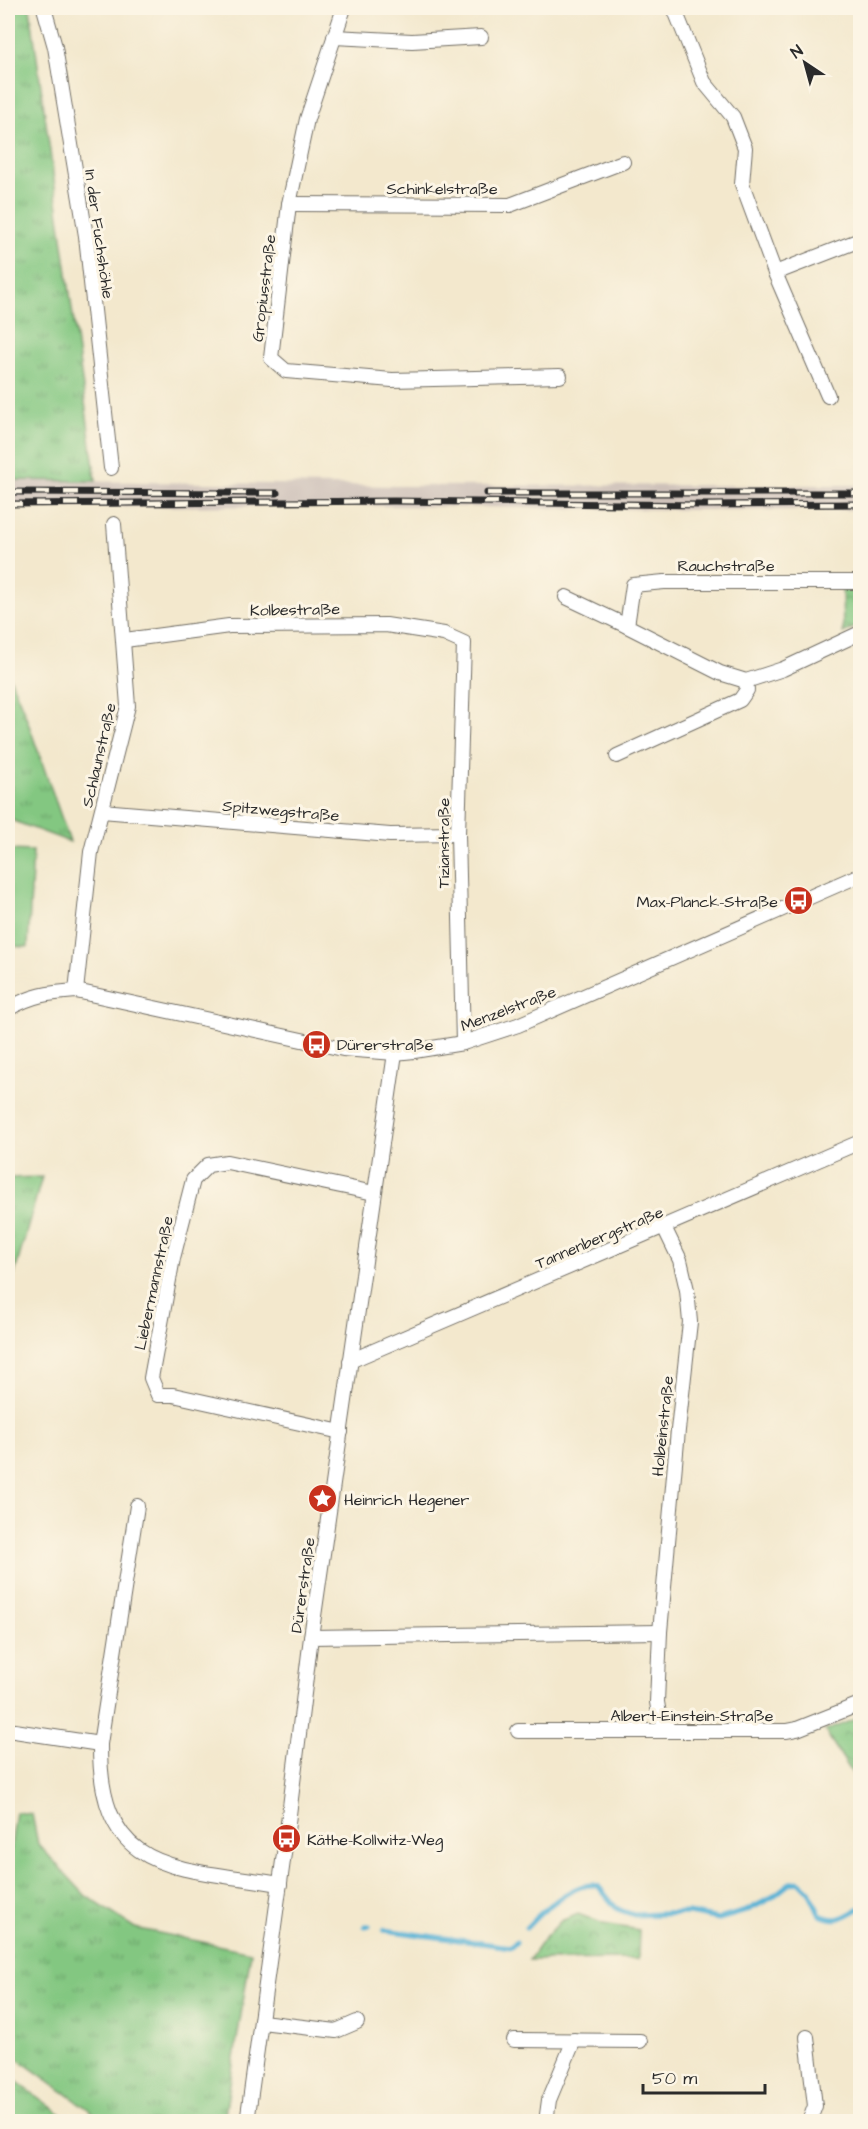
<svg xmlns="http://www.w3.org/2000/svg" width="868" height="2129" font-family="'Architects Daughter',sans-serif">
  <defs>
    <pattern id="grass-tufts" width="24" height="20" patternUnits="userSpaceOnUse" patternTransform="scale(1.5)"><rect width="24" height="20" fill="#83c781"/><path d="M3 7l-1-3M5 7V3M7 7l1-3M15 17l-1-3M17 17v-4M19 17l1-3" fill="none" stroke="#6ba26a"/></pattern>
    <pattern id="park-crowns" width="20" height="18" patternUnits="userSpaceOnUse" patternTransform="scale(1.5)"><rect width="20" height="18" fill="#83c781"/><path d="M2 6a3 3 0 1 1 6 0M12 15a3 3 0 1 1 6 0" fill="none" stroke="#6ba26a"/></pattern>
  </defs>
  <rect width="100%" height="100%" fill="#fcf5e5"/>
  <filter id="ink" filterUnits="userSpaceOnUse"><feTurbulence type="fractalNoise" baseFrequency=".0167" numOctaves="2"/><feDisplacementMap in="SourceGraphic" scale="12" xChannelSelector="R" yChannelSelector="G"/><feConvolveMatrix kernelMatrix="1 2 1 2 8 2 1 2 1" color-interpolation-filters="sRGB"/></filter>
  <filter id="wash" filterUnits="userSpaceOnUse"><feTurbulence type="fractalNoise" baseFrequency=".008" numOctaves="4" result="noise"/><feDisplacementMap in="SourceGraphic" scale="24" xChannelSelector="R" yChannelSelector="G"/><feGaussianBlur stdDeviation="1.35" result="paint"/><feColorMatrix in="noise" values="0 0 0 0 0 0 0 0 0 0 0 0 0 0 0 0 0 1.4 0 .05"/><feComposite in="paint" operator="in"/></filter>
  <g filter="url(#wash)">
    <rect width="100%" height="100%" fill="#f3e8cd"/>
    <path fill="#cec1b9" d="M8,480L394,486L860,485V510H702L396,506L8,507Z"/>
    <g fill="url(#grass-tufts)" stroke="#577956" stroke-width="1.5">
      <path d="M8,8H30L96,481L8,480Z"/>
      <path d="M8,673L24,711L70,842L8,819Z"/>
      <path d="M42,1177L8,1297V1178Z"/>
      <path d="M16,1812L32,1814L38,1844L86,1896L135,1928L251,1952L224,2121H105L8,2052V1867Z"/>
      <path d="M8,2075L70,2121H8Z"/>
    </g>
    <g fill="url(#park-crowns)" stroke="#577956" stroke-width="1.5">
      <path d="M842,588H860V625L843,633Z"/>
      <path d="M860,1717V1785L825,1731Z"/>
      <path d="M578,1914L604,1924L639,1930L638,1959L529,1960L543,1940L561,1921Z"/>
    </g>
    <path fill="#83c781" stroke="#577956" stroke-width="1.5" d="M8,850L33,851L28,947L8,946Z"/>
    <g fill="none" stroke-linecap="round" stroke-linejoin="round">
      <g stroke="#58b2d5" stroke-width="5">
        <path d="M365,1926H369"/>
        <path d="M526,1928C540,1913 576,1879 598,1886L617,1909L634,1915L688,1913L719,1919L746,1911L771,1898L790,1883L799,1882L809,1891L820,1915C839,1923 843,1917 860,1908"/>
        <path d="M384,1930L511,1947L516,1942"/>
      </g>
    </g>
  </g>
  <g filter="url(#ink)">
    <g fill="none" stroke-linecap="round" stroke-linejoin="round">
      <defs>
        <g id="street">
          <path d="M44,8L55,47L86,236L111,468"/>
          <path d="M344,8L307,119L289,204L271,358L286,371L392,380L560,376"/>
          <path d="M674,8L704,82L733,117L745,148L742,184L775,273"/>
          <path d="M334,37L412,41L481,37"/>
          <path d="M289,204L510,205L623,162"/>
          <path d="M828,396L775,273L860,240"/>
          <path d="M860,582H664L633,585L627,626L720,673L746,681L783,669L860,633"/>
          <path d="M566,597L627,626"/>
          <path d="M125,640L229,626L386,625L444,634L464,643L458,834L463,1043"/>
          <path d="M617,756L740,700L747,690L746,681"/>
          <path d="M102,811L390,835L458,834"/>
          <path d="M76,991L91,852L128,706L114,524"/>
          <path d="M8,1009C32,995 48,993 76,991L343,1049L395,1053L414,1051L463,1043L518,1025L860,875"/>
          <path d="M664,1227L680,1260L687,1290L690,1322L678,1430L660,1632L657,1702L659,1714L670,1731"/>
          <path d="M350,1361L860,1142"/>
          <path d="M341,1432L173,1395H158L151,1378L173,1258L193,1180L208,1165L227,1162L374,1193"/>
          <path d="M137,1506L100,1744C99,1876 176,1867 280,1884"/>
          <path d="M311,1637L660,1632"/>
          <path d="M8,1730L100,1744"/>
          <path d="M518,1731H787L797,1729L860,1704"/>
          <path d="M262,2022L336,2031L357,2022"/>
          <path d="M807,2037L815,2106L809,2122"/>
          <path d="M514,2040L640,2041"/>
          <path d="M247,2122L286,1839L311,1637L395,1053"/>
          <path d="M546,2122L549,2100L574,2040"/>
        </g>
      </defs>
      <use href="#street" stroke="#716d64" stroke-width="16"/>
      <use href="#street" stroke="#fff" stroke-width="14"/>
      <defs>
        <g id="rail">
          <path d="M8,492L277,493"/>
          <path d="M487,493H860"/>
          <path d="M8,504L394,501L702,505L860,504"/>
        </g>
      </defs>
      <use href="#rail" stroke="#2b2b2b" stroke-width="7"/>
      <use href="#rail" stroke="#fcf5e5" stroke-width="4.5" stroke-dasharray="14" stroke-linecap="butt"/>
    </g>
  </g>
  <defs>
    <symbol id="bus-disc" viewBox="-11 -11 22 22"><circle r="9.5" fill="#c8321e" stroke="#fcf5e5"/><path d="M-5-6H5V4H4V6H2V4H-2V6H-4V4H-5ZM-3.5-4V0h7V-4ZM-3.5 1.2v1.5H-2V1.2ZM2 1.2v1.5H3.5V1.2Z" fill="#fff"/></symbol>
    <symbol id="sight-disc" viewBox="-11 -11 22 22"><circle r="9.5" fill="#c8321e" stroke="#fcf5e5"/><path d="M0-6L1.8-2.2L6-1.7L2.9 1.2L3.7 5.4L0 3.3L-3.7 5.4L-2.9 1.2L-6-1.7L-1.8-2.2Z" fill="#fff"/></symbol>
  </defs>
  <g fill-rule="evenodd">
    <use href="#bus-disc" x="782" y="884" width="33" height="33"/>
    <use href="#bus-disc" x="300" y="1028" width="33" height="33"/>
    <use href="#sight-disc" x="306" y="1482" width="33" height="33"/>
    <use href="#bus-disc" x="270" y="1822" width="33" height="33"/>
  </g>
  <g text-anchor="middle" stroke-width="6" stroke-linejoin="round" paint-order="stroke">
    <g font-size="16" fill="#2b2b2b" stroke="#fcf5e5">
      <text x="442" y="194">Schinkelstraße</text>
      <text transform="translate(100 234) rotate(82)" y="6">In der Fuchshöhle</text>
      <text transform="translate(263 288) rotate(-83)" y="6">Gropiusstraße</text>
      <text x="726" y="571">Rauchstraße</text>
      <text transform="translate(295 609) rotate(-1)" y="6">Kolbestraße</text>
      <text transform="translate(98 755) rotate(-77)" y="6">Schlaunstraße</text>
      <text transform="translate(281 810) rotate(5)" y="6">Spitzwegstraße</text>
      <text transform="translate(443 843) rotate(-90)" y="6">Tizianstraße</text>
      <text transform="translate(508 1008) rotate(-21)" y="6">Menzelstraße</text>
      <text transform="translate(599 1237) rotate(-23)" y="6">Tannenbergstraße</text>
      <text transform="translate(153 1283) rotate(-78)" y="6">Liebermannstraße</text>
      <text transform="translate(662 1426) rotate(-84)" y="6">Holbeinstraße</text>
      <text transform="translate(302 1585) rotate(-82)" y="6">Dürerstraße</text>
      <text x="692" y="1721">Albert-Einstein-Straße</text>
    </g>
    <g font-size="16" fill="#2b2b2b" stroke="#fcf5e5" text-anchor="start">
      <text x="778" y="907" text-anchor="end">Max-Planck-Straße</text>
      <text x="337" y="1050">Dürerstraße</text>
      <text x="344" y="1505">Heinrich Hegener</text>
      <text x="307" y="1845">Käthe-Kollwitz-Weg</text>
    </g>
  </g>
  <rect width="868" height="2129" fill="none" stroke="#fcf5e5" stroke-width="30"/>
  <g transform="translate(805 63) rotate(324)" stroke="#fcf5e5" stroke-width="4.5" paint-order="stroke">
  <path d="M0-4.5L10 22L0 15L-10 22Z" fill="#2b2b2b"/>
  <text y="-9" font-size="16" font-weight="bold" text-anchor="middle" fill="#2b2b2b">N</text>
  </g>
  <path d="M643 2084v9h122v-9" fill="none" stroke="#2b2b2b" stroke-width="3"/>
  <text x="652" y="2084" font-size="18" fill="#2b2b2b" stroke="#fcf5e5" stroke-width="4.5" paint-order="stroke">50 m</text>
</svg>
